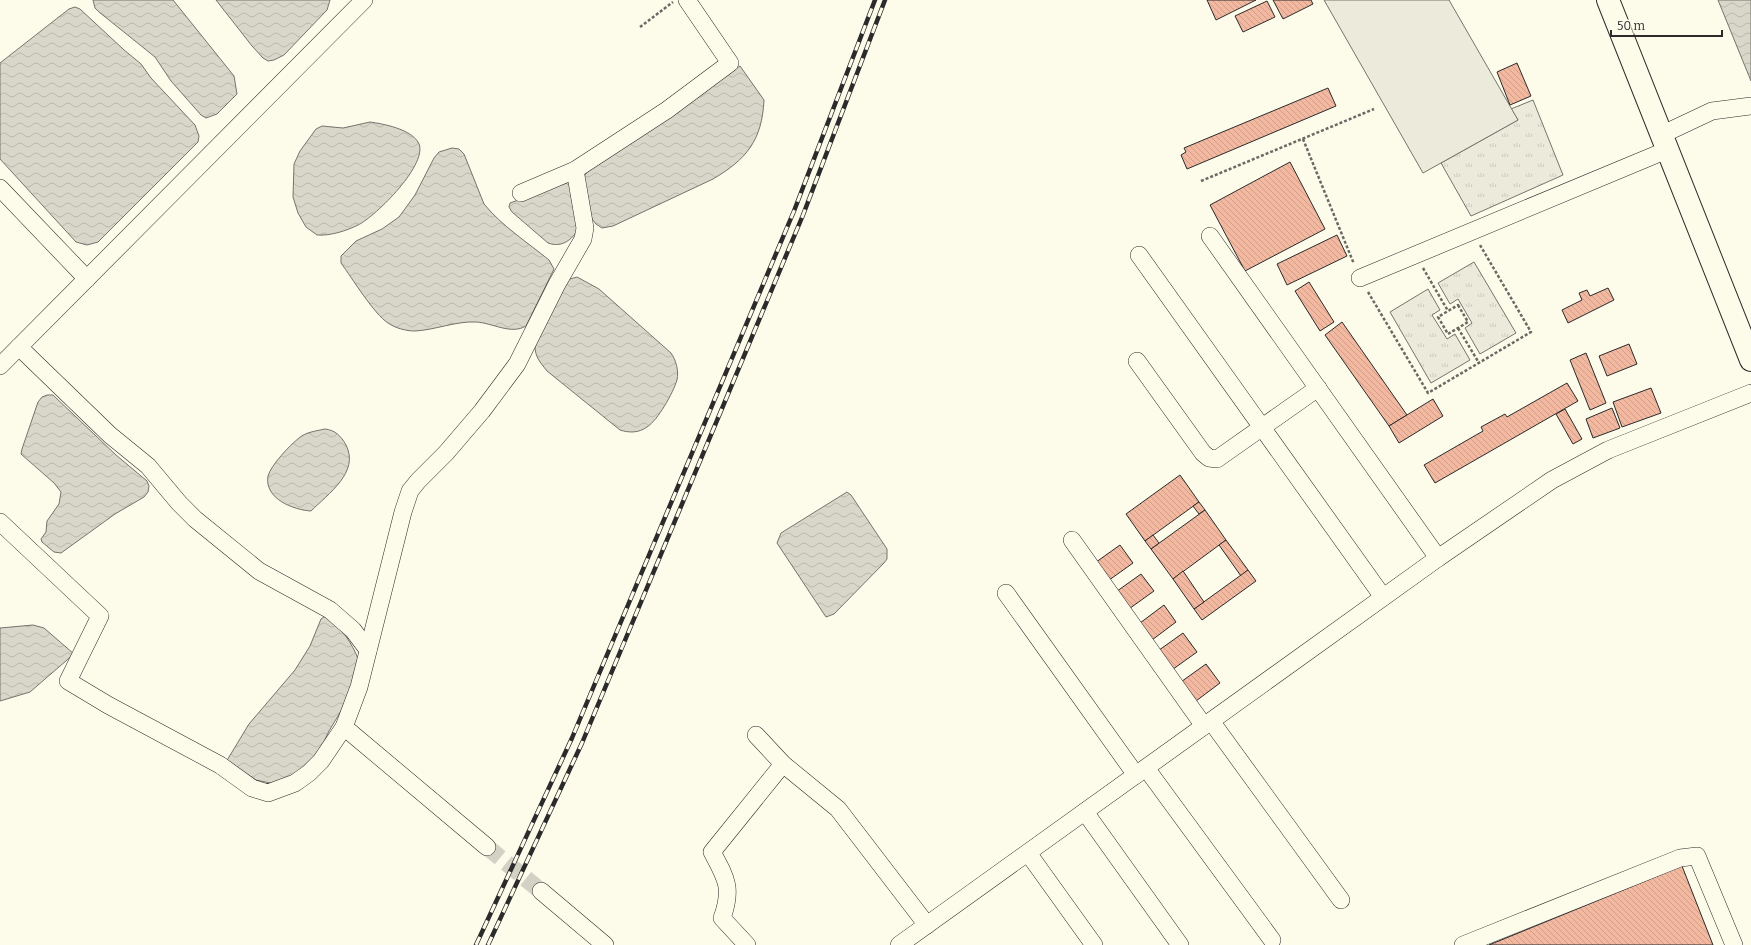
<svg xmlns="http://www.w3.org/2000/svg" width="1751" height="945" font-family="Bitter,serif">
  <defs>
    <pattern id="grass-tufts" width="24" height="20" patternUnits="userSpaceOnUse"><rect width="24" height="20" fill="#ecebdb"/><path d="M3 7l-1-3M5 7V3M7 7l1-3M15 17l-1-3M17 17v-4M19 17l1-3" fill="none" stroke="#cbcabc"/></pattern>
    <pattern id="water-waves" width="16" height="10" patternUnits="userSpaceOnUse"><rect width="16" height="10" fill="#d8d7c9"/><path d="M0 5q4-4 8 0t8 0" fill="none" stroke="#bab9ad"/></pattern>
    <pattern id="building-back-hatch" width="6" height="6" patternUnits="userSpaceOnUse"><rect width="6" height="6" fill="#f2b8a0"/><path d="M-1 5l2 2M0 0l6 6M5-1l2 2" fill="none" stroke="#d09e8a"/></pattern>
  </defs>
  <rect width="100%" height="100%" fill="#fdfbea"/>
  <g fill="url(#grass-tufts)" stroke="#74746e">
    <path d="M1533,100L1563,175L1471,216L1441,163L1518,120L1511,109Z"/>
    <path d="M1474,262L1516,333L1480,354L1465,328L1472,323L1458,299L1450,304L1438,283Z"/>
    <path d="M1428,289L1440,310L1432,315L1447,339L1455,334L1470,360L1431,383L1390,312Z"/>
  </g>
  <path fill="#ecebdb" stroke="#74746e" d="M1324,0H1449L1518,120L1423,173Z"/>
  <g fill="url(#water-waves)" stroke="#74746e">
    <path d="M93,0H173L234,76L237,94L217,114L206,118L201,115L171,81L155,57L99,12L95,8Z"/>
    <path d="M216,0H330L327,10L284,55L274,60L268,61L263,58L252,46Z"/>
    <path d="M1718,0H1751V81Z"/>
    <path d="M75,7L80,9L123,49L141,64L151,78L195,125L199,136L198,142L98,242L87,245L76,242L0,159V63L69,9Z"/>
    <path d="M740,66L764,100C762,140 747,159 713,179L613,226L602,228L596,224L592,219L583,178L587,172Z"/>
    <path d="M370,122C384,124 410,129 418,142C431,162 375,217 358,225C346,231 330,236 317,235L306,227L298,213L293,197L294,164L300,151L316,129L322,126L343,128Z"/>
    <path d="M452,148L459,149L464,154L484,204C502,226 527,242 549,260L554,269L526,326C511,335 493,323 476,322C456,321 435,330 415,331C406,331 395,328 388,323C374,314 352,278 341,263V256L356,241L382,229L399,217L415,195L434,158L439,152Z"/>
    <path d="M572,181L579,228C572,240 562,248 548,243L512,212L509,207L510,203Z"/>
    <path d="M577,277L599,289L671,353C676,360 679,371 677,380C673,393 658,420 647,427C639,433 629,433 620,430L547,371C540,362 535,357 535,346L565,284L570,279Z"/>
    <path d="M47,395H53L116,455L147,481L149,486L148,492L144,497L115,514L61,553L54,552L42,542L41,539L46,532L47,521L59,504L61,492L54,483L21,454L22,449L38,402L42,397Z"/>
    <path d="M325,429C335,430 341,436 346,445C360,472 328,494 311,511C294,510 264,499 268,476C271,465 290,445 299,438C306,432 316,431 325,429Z"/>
    <path d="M847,492L851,495L887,549V559L884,563L834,614L826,617L777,543L781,533Z"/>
    <path d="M327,615C338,623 354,646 358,659L347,701L329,731L317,756L307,766L284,781L270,783L256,780L226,762L249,724L295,670L310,646L321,619Z"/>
    <path d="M33,625L44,628L74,654L30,692L0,701V628Z"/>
  </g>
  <g fill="url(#building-back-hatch)" stroke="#2b2b2b">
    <path d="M1207,0H1256L1216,20Z"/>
    <path d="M1273,0H1311L1313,4L1283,19Z"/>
    <path d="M1267,1L1275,17L1243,32L1235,16Z"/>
    <path d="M1517,63L1531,96L1510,105L1497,72Z"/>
    <path d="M1328,88L1336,106L1187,169L1181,155L1186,152L1184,148Z"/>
    <path d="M1290,162L1325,229L1245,271L1210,205Z"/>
    <path d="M1337,235L1347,256L1287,285L1277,264Z"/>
    <path d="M1309,282L1334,322L1320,331L1295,291Z"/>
    <path d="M1608,288L1614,300L1568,323L1562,310L1582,300L1579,293L1587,290L1590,296Z"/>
    <path d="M1342,322L1407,415L1389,426L1325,335Z"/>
    <path d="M1629,344L1637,364L1607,376L1599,356Z"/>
    <path d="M1586,353L1606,403L1590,410L1570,360Z"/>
    <path d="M1567,383L1578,401L1435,483L1424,465L1483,431L1481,427L1505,414L1507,417Z"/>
    <path d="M1651,388L1661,413L1622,427L1613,402Z"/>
    <path d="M1433,399L1443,416L1399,443L1389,426Z"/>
    <path d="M1612,408L1620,428L1593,438L1586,419Z"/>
    <path d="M1565,409L1582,439L1573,444L1556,414Z"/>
    <path d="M1180,475L1199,502L1145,541L1126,514Z"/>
    <path d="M1199,502L1205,510L1199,514L1193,506Z"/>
    <path d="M1205,510L1226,540L1173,579L1151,549Z"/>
    <path d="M1153,535L1159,543L1151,549L1145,541Z"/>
    <path d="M1226,540L1248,570L1241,576L1219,545Z"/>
    <path d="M1120,545L1133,563L1105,583L1092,565Z"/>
    <path d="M1248,570L1256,581L1202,620L1194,609Z"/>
    <path d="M1183,571L1204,602L1194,609L1173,579Z"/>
    <path d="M1141,574L1154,591L1126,611L1113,594Z"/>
    <path d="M1164,605L1176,622L1148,643L1136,626Z"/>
    <path d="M1183,633L1197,652L1169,672L1155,653Z"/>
    <path d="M1206,664L1220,683L1192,704L1178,684Z"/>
    <path d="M1682,866L1713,945H1489Z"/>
  </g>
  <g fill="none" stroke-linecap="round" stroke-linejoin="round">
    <path stroke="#d3d1c4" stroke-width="17" stroke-dasharray="17 8" stroke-linecap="butt" d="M487,847L541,891"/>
    <defs>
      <g id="minor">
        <path d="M1661,135L1712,111L1751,106"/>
        <path d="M0,188L87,279"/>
        <path d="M521,193L575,170L667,110L730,63L687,0"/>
        <path d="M1210,236L1438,558"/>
        <path d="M1139,255L1383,597"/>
        <path d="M1360,278L1667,150"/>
        <path d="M19,347L110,435L148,466L179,503L195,519L259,571L330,610L353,630L368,650"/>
        <path d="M1137,361L1203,453L1209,458L1217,459L1318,388"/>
        <path d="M0,366L364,0"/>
        <path d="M0,522L100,616L68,681L108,705L220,765L252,788L268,793L295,783L309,773L321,761L344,727L359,687L403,512L410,491L418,481L446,453L482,411L517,364L557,284L583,239L585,228L575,170"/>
        <path d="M1072,540L1204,726"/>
        <path d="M1006,593L1136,775"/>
        <path d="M1211,721L1341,900"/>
        <path d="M344,727L487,847"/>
        <path d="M756,735L783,764L838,809L927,925"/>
        <path d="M1146,768L1272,940"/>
        <path d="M1085,812L1180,945"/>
        <path d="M1028,853L1094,945"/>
        <path d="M541,891L605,945"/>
        <path d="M747,945L722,918C733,888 726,878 712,852L783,764"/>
        <path d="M899,945L1438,558L1552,480L1608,450L1751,393"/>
        <path d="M1463,945L1680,858L1697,856L1734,945"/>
      </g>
      <path id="highway" d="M1608,0L1751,360"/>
    </defs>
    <use href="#minor" stroke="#2b2b2b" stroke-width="18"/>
    <use href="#highway" stroke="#2b2b2b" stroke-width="24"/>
    <g stroke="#6a6964" stroke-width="2.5" stroke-dasharray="3 2" stroke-linecap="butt">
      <path d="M640,27L673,2"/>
      <path d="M1303,139L1354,264"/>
      <path d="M1201,181L1374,109"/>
      <path d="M1423,268L1448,311"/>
      <path d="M1368,292L1428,393L1531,332L1480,245"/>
      <path d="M1458,305L1468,322L1448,334L1438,317Z"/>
      <path d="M1458,328L1479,363"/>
    </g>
    <use href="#minor" stroke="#fdfbea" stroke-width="17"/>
    <use href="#highway" stroke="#fdfbea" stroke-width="22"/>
    <defs>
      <g id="rail">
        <path d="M476,945L572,738L794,211L875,0"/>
        <path d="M488,945L582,743L803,215L885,0"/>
      </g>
    </defs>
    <use href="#rail" stroke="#2b2b2b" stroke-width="4.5"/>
    <use href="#rail" stroke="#fdfbea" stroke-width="3" stroke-dasharray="9" stroke-linecap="butt"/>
  </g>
  <path d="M1611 30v6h111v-6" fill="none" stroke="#2b2b2b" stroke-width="2"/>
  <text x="1617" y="30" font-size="12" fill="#2b2b2b" stroke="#fdfbea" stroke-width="3" paint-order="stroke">50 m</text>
</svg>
